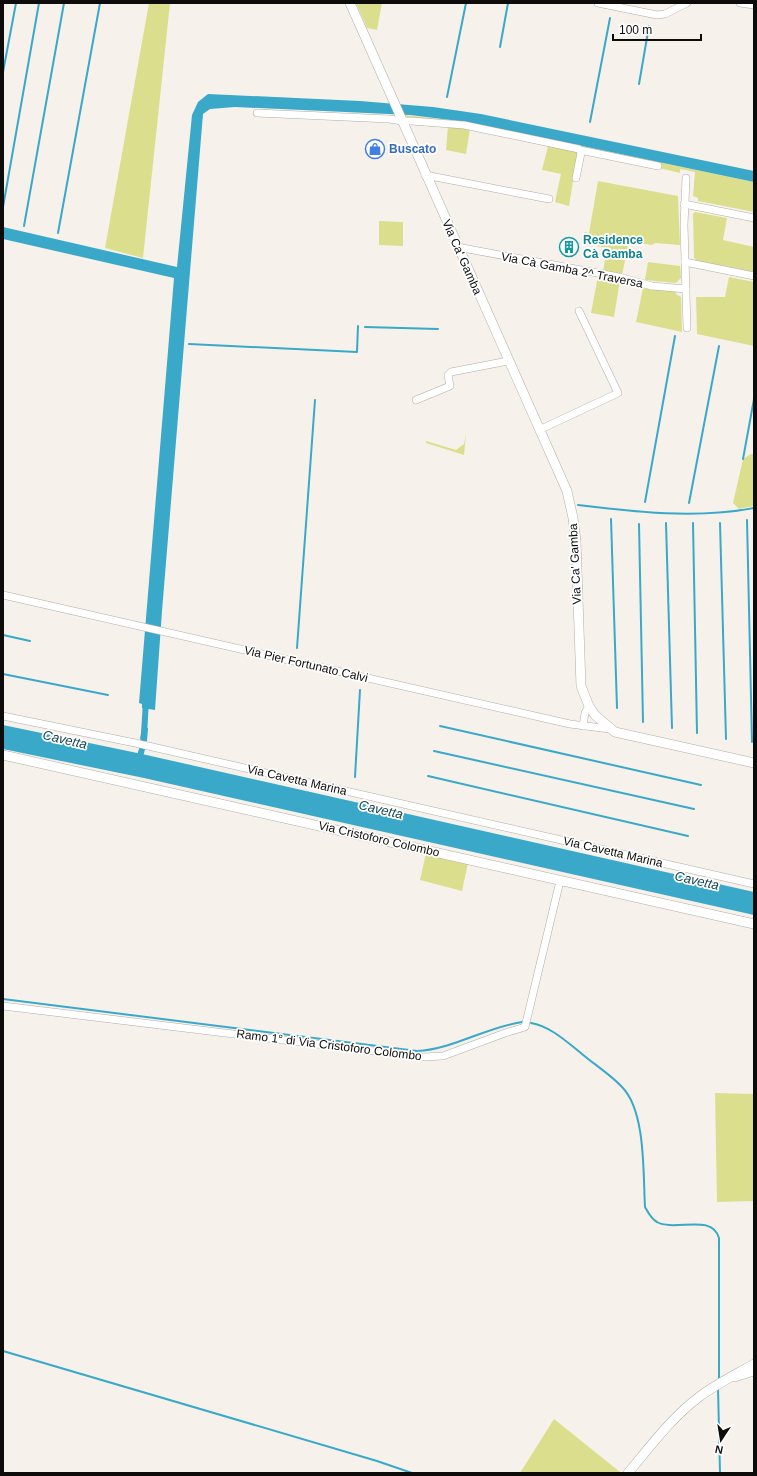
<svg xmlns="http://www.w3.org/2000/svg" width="757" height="1476" font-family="Arial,sans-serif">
  <rect width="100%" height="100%" fill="#f6f2eb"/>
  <g fill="#dbdf8d">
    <path d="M149,3H170L143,258L105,248Z"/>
    <path d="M356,3H382L377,30L367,28Z"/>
    <path d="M404,115L467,122L754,182V212L698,201V198L693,196L695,172L680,169V173L528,137L406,119Z"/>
    <path d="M448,126L470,129L466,154L446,150Z"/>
    <path d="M548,146L578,151L569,206L555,202L561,174L542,170Z"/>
    <path d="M598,181L678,196L680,245L655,243L652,245L629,241L622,275L603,271L607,248L582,243L585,232L589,233Z"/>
    <path d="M695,212L727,218L723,240L754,247V272L697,261L694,258L693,214Z"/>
    <path d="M379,221L403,222V246L379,245Z"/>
    <path d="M648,262L680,266L681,278L676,283L645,280Z"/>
    <path d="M598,276L620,280L614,317L591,313Z"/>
    <path d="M729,277L754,282V346L697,334L696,297H725Z"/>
    <path d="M643,288L676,292V294L681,297L682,332L636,322Z"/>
    <path d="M466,434L464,455L426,443V441L456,450L464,444Z"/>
    <path d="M751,454H754V506L739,509L733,503L743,459Z"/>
    <path d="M426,853L468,863L462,891L420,880Z"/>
    <path d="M715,1093L754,1094V1201L717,1202Z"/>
    <path d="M554,1419L620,1472L520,1473Z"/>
  </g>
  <g fill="#3aa8c9">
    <path d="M208,94L360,101L433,107L481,114L754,171V182L467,122L410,115L235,107L210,109L203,114L162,611L155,710L142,708V704L139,703L174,278L3,239V227L177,267L192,115L198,102Z"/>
    <path d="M3,725L142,754L754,892V915L144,778L3,749Z"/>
    <path d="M142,727L148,728L147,741H145L144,743L140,739Z"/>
  </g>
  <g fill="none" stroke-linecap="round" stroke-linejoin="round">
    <g stroke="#3aa8c9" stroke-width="2">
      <path d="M500,47L508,3"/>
      <path d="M3,72L16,3"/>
      <path d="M639,84L649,26"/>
      <path d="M447,97L466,3"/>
      <path d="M590,122L610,18"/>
      <path d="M3,207L39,3"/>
      <path d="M24,226L64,3"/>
      <path d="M58,233L100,3"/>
      <path d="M365,327L438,329"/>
      <path d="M189,344L357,352L358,326"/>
      <path d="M743,459L754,399"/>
      <path d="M645,502L675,336"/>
      <path d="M689,503L719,346"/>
      <path d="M578,505C636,512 696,519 754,508"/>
      <path d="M611,519L617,708"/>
      <path d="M747,520L752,742"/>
      <path d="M666,523L672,728"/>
      <path d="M693,523L697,733"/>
      <path d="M720,523L726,739"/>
      <path d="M639,524L643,722"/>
      <path d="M3,635L30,641"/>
      <path d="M297,648L315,400"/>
      <path d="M3,674L108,695"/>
      <path d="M440,726L701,785"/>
      <path d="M434,751L694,809"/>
      <path d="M428,776L688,836"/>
      <path d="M355,777L360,690"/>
      <path d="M3,999L417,1051C454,1049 486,1027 522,1022"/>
      <path d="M531,1023C550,1026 567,1042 582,1054C595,1065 611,1075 622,1087C646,1111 643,1174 645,1207C648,1212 651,1219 657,1222C675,1232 712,1213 719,1238V1380"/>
      <path d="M3,1351L377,1461L412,1473"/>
      <path d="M718,1388L720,1473"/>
    </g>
    <g stroke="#3aa8c9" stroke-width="6">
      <path d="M144,735L146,700"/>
      <path d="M139,760L142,749"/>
    </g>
    <defs>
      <g id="minor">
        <path d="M598,3L657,15L665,14L687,3"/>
        <path d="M740,3L754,5"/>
        <path d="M257,113L389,119L402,121H411L464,125L579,149L581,153L576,178"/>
        <path d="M580,150L658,166"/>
        <path d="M425,175L549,199"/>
        <path d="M686,178L684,225L687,328"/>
        <path d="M684,204L754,218"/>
        <path d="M457,247L619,277L652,286L686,289"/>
        <path d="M685,262L754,276"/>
        <path d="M416,400L450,386L448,375L451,372L508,361"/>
        <path d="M539,430L618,393L579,311"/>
        <path d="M3,595L570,724L610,729"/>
        <path d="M3,716L135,743L754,884"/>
        <path d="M583,726L585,713L589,706"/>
        <path d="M3,1006L423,1057L443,1056L505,1033L525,1027L560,881"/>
        <path d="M735,1378L754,1372"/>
      </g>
      <g id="tertiary">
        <path d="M350,3L567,491L573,518L576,541L581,686L589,706L595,715L615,732L754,763"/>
        <path d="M3,755L754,924"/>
        <path d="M628,1473C650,1447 671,1418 699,1397C716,1384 735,1375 754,1364"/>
      </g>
    </defs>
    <use href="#minor" stroke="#b1ada6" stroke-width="8"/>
    <use href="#tertiary" stroke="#b1ada6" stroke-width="10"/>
    <use href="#minor" stroke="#fff" stroke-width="7"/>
    <use href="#tertiary" stroke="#fff" stroke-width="9"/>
  </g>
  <defs>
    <symbol id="shop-ring" viewBox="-11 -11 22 22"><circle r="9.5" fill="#fff" stroke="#3f7fe0" stroke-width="1.5"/><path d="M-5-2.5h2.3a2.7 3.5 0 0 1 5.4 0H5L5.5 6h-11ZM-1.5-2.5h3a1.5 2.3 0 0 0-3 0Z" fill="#3f7fe0"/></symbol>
    <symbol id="building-ring" viewBox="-11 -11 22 22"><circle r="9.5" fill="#fff" stroke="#0f9aa8" stroke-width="1.5"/><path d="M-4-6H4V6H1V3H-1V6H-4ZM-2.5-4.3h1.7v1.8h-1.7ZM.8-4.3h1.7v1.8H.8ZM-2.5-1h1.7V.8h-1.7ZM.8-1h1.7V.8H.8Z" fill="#0f9aa8"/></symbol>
  </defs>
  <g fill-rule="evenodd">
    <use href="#shop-ring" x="364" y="138" width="22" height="22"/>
    <use href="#building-ring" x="558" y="236" width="22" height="22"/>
  </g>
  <g text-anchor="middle" stroke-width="3.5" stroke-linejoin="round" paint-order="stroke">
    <g font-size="12" font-weight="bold" fill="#366cbe" stroke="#fff" text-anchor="start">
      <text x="389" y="153">Buscato</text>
    </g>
    <g font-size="12" font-weight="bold" fill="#0d838f" stroke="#fff" text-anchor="start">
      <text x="583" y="244">Residence<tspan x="583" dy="14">Cà Gamba</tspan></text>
    </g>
    <g font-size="12" fill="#0e0c0a" stroke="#fff">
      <text transform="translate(462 257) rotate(66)" y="4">Via Ca' Gamba</text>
      <text transform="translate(572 270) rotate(11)" y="4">Via Cà Gamba 2^ Traversa</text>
      <text transform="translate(575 564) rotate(-93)" y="4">Via Ca' Gamba</text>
      <text transform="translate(306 664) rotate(13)" y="4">Via Pier Fortunato Calvi</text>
      <text transform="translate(297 780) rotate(13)" y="4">Via Cavetta Marina</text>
      <text transform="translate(379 839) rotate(13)" y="4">Via Cristoforo Colombo</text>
      <text transform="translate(613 852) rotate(13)" y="4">Via Cavetta Marina</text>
      <text transform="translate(329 1045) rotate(7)" y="4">Ramo 1° di Via Cristoforo Colombo</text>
    </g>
    <g font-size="13" font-style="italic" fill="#184755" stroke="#fff">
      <text transform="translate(65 739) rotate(13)" y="5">Cavetta</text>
      <text transform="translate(381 809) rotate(13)" y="5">Cavetta</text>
      <text transform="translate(697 880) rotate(13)" y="5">Cavetta</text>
    </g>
  </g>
  <rect width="757" height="1476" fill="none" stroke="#0e0c0a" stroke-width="8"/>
  <g transform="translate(721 1440) rotate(192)" stroke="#ffffff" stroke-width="3" paint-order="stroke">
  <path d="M0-3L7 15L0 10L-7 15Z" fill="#0e0c0a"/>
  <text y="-6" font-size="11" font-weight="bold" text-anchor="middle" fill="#0e0c0a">N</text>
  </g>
  <path d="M613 34v6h88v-6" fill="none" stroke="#0e0c0a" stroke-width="2"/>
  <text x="619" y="34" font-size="12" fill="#0e0c0a" stroke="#ffffff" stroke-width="3" paint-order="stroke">100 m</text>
</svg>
